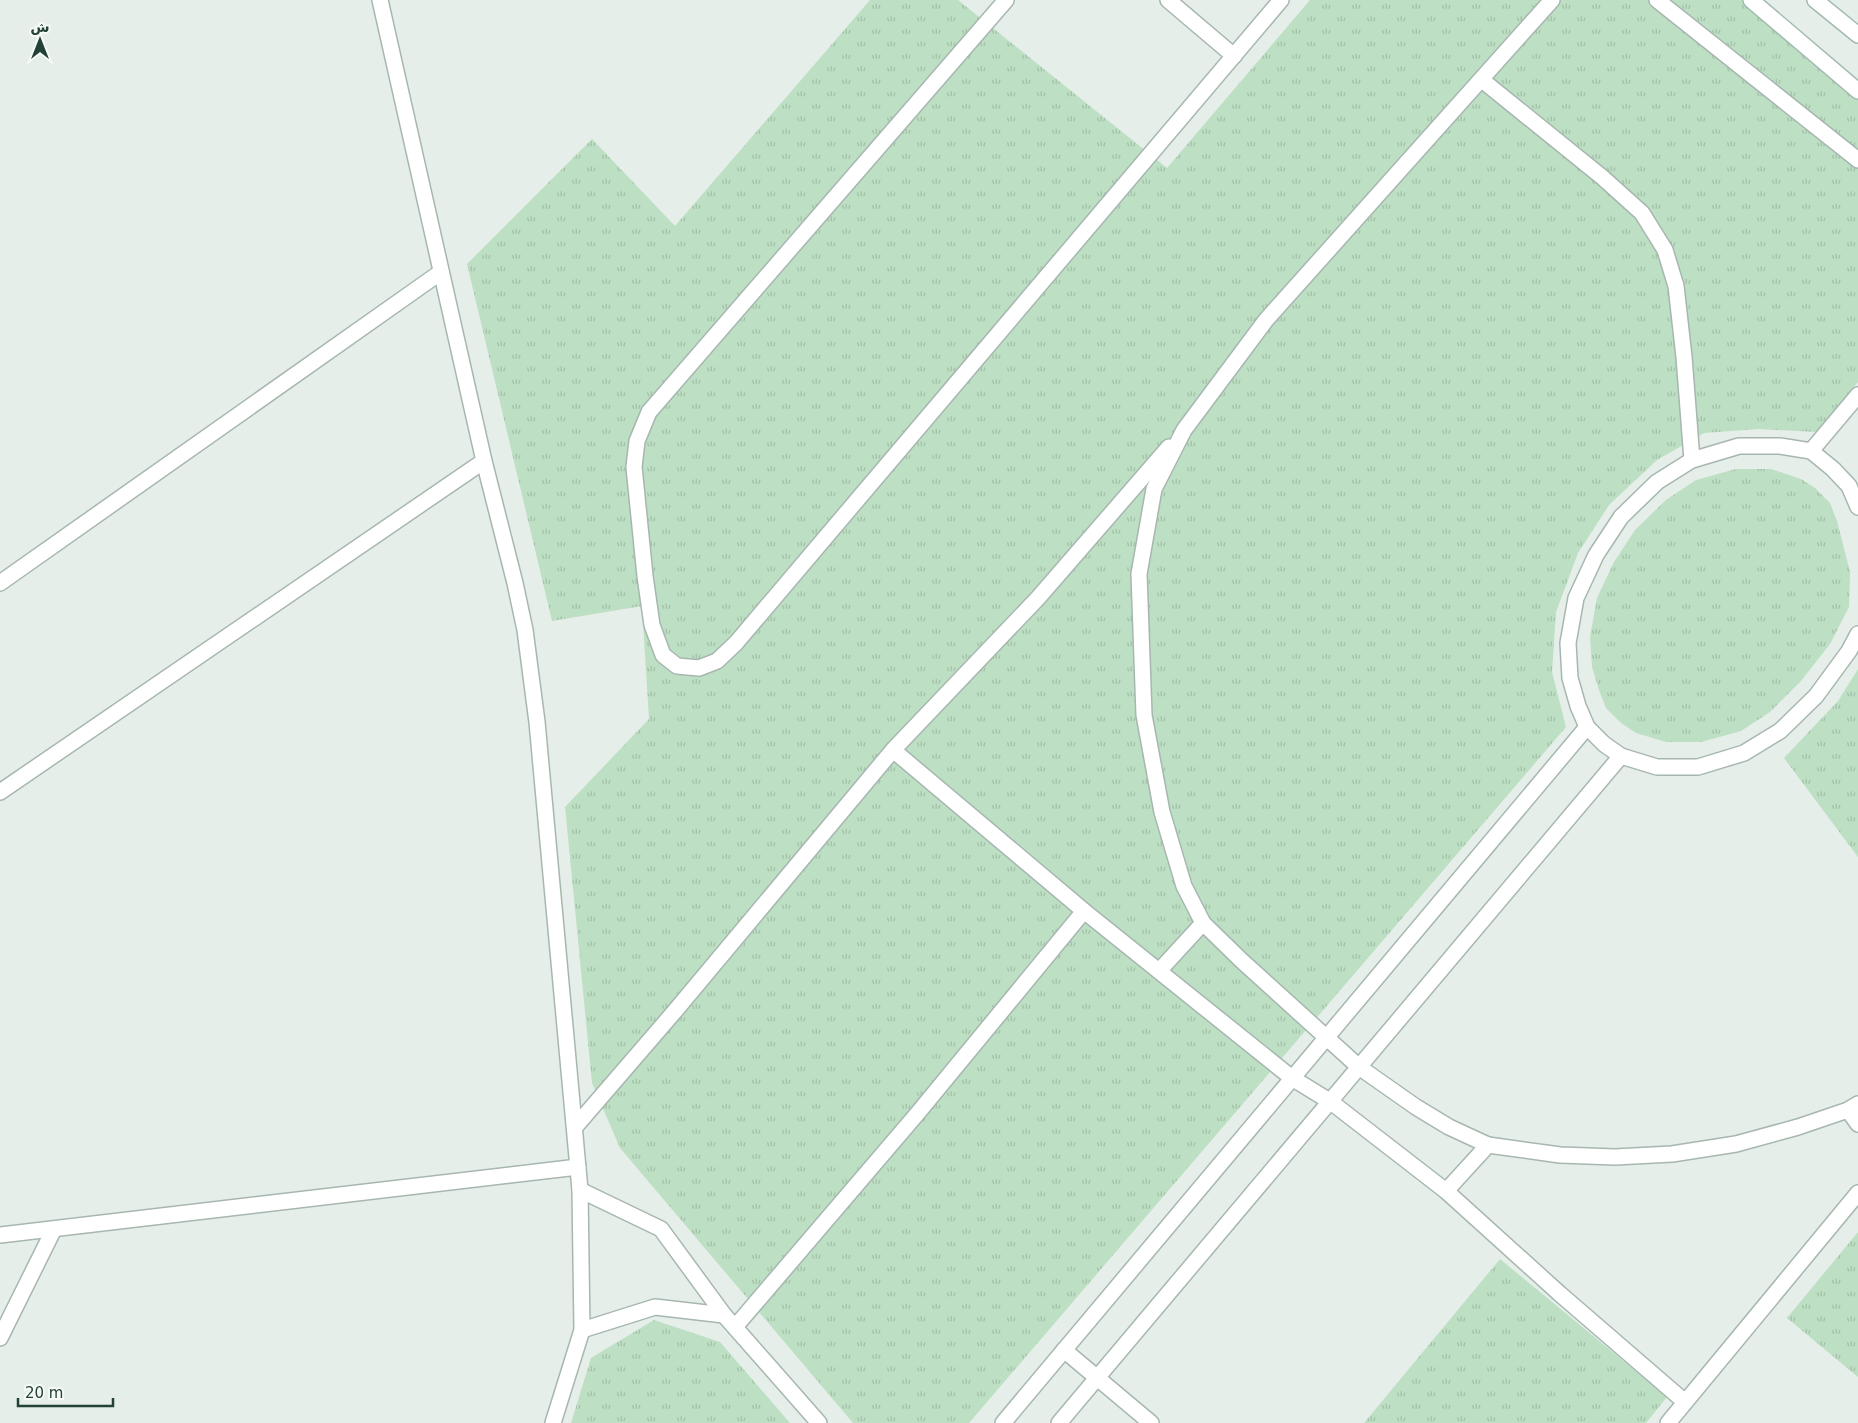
<svg xmlns="http://www.w3.org/2000/svg" width="1858" height="1423" font-family="'DejaVu Sans','Noto Naskh Arabic',sans-serif">
  <defs>
    <pattern id="grass-tufts" width="24" height="20" patternUnits="userSpaceOnUse" patternTransform="scale(1.25)"><rect width="24" height="20" fill="#bddfc3"/><path d="M3 7l-1-3M5 7V3M7 7l1-3M15 17l-1-3M17 17v-4M19 17l1-3" fill="none" stroke="#a2c1a8"/></pattern>
  </defs>
  <rect width="100%" height="100%" fill="#e5eee9"/>
  <g fill="url(#grass-tufts)">
    <path d="M870,0H958L1167,168L1310,0H1742L1858,97V382L1816,432L1758,429L1704,433L1657,460L1609,505L1578,553L1556,612L1552,672L1566,727L969,1423H853L620,1148L592,1083L565,807L649,719L642,606L552,621L467,264L592,139L675,226Z"/>
    <path d="M1736,469H1771L1801,479L1815,488L1830,503L1837,521L1850,572L1849,607L1830,644L1801,681L1770,712L1741,731L1701,742H1666L1636,733L1621,723L1606,708L1599,690L1592,667L1590,637L1597,598L1614,562L1635,530L1666,500L1696,480Z"/>
    <path d="M1858,669V857L1784,758L1838,701Z"/>
    <path d="M1858,1232V1377L1787,1318Z"/>
    <path d="M1500,1259L1667,1397L1646,1423H1364Z"/>
    <path d="M654,1320L720,1342L790,1423H571L591,1358Z"/>
  </g>
  <g fill="none" stroke-linecap="round" stroke-linejoin="round">
    <defs>
      <g id="street">
        <path d="M380,0L484,461L515,583L525,630L537,722L580,1190L582,1330L553,1423"/>
        <path d="M1006,0L649,412L637,441L634,467L645,576L652,625L663,655L677,666L699,668L717,661L736,643L1281,0"/>
        <path d="M1168,0L1234,56"/>
        <path d="M1552,0L1266,320L1184,430L1154,489L1139,574L1144,715L1162,812L1184,886L1203,923L1242,961L1359,1067L1416,1107L1449,1127L1488,1145L1560,1155L1615,1157L1672,1154L1736,1144L1798,1127L1848,1110L1858,1104"/>
        <path d="M1657,0L1858,160"/>
        <path d="M1482,80L1602,177L1642,213L1665,250L1676,286L1684,357L1692,460"/>
        <path d="M1811,451L1858,395"/>
        <path d="M1858,507L1849,486L1833,469L1811,451L1780,446H1739L1692,460L1657,482L1621,517L1596,555L1576,598L1568,643L1570,678L1578,706L1587,727L1604,744L1621,756L1657,767H1698L1744,753L1780,731L1816,696L1849,651L1858,634"/>
        <path d="M0,583L441,272"/>
        <path d="M0,792L484,461"/>
        <path d="M1084,911L893,750L1038,598L1169,447"/>
        <path d="M1159,971L1203,923"/>
        <path d="M1848,1110L1858,1124"/>
        <path d="M575,1127L675,1011L893,750"/>
        <path d="M580,1190L661,1229L724,1315L819,1423"/>
        <path d="M1446,1191L1488,1145"/>
        <path d="M0,1235L578,1167"/>
        <path d="M735,1327L917,1114L1084,911L1292,1078L1331,1102L1446,1191L1560,1294L1685,1402"/>
        <path d="M582,1330L655,1307L724,1315"/>
        <path d="M0,1338L54,1229"/>
        <path d="M1064,1350L1151,1423"/>
        <path d="M1003,1423L1587,727"/>
        <path d="M1059,1423L1621,756"/>
        <path d="M1668,1423L1858,1193"/>
      </g>
      <g id="secondary">
        <path d="M1751,0L1858,91"/>
        <path d="M1815,0L1858,35"/>
      </g>
    </defs>
    <use href="#street" stroke="#a7b7b0" stroke-width="18"/>
    <use href="#secondary" stroke="#a3bab0" stroke-width="18"/>
    <use href="#street" stroke="#fff" stroke-width="15"/>
    <use href="#secondary" stroke="#fff" stroke-width="15"/>
  </g>
  <g transform="translate(40 40)" stroke="#f5faf7" stroke-width="4" paint-order="stroke">
  <path d="M0-4L9 19L0 12L-9 19Z" fill="#234136"/>
  <text y="-8" font-size="14" font-weight="bold" text-anchor="middle" fill="#234136">ش</text>
  </g>
  <path d="M18 1398v8h95v-8" fill="none" stroke="#234136" stroke-width="2.5"/>
  <text x="25" y="1398" font-size="15" fill="#234136" stroke="#f5faf7" stroke-width="4" paint-order="stroke">20 m</text>
</svg>
